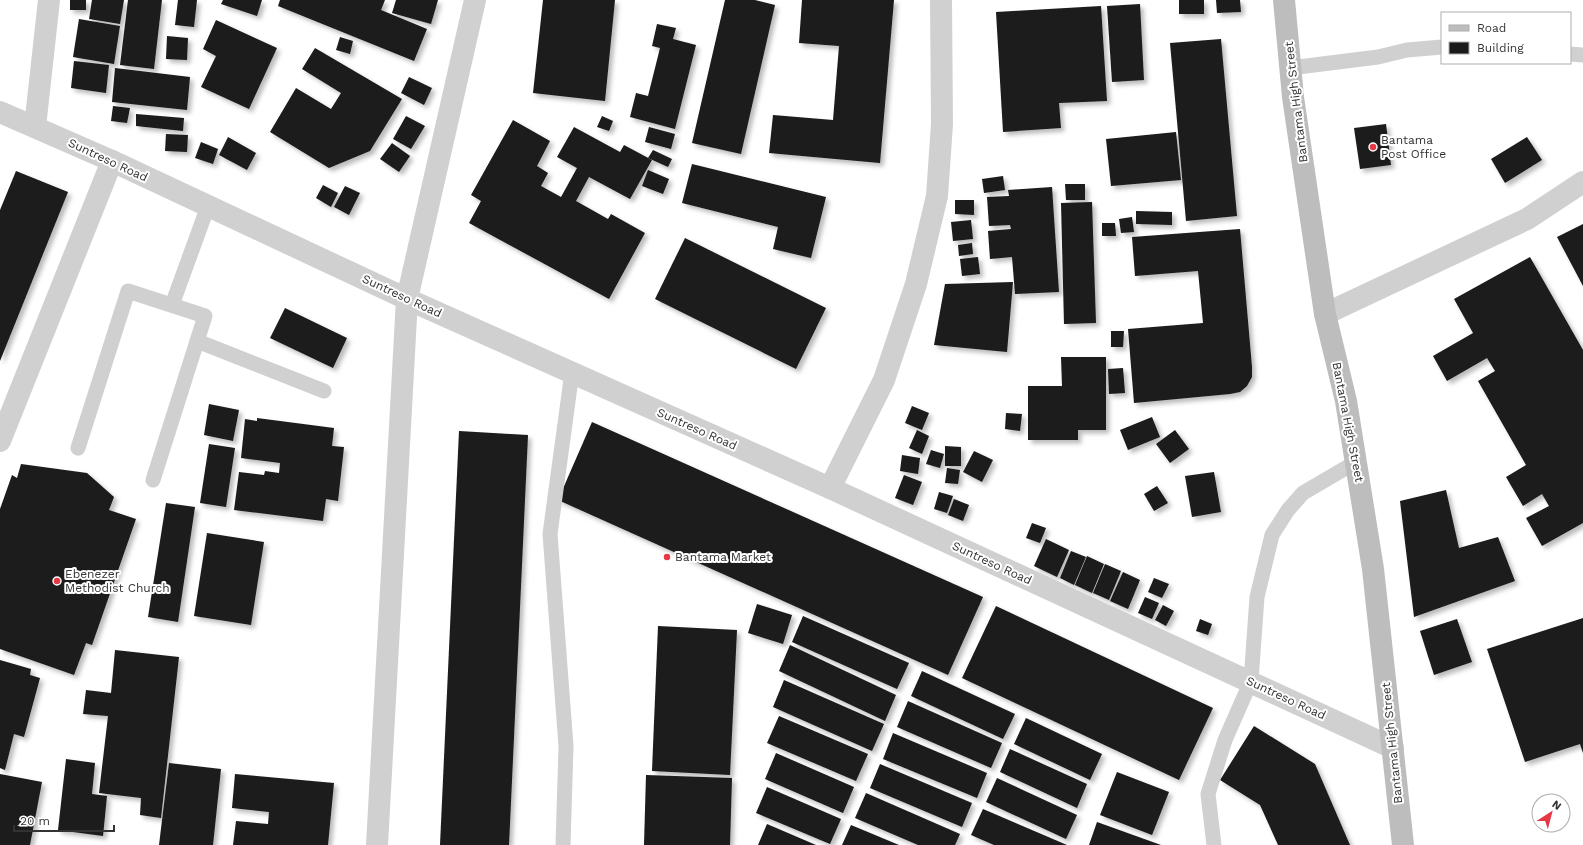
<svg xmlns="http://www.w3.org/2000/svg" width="1583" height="845" font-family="'Work Sans',sans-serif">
  <defs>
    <filter id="shadow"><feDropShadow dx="3.5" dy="3.5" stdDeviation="2" flood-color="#0004"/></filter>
  </defs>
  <rect width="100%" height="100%" fill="#fff"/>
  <g fill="#1a1a1a" filter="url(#shadow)">
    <rect x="70" y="0" width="16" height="10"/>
    <path d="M92,0H124L120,24L89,19Z"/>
    <path d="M128,0H162L154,69L120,65Z"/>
    <path d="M178,0H197L194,27L175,25Z"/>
    <path d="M223,0H262L257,16L221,4Z"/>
    <path d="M280,0H385L381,10L427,29L414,61L278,6Z"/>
    <path d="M396,0H438L431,24L392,13Z"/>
    <path d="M543,0H615L605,101L533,93Z"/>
    <path d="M725,0H755L775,5L741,154L692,143Z"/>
    <path d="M802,0H894L880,163L769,153L773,115L833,120L839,46L799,43Z"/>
    <rect x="1179" y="0" width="25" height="14"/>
    <path d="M1216,0H1240L1241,12L1217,13Z"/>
    <path d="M1140,4L1144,80L1112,82L1107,6Z"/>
    <path d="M1101,6L1107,101L1059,103L1061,128L1003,132L996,12Z"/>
    <path d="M79,19L120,26L114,64L73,57Z"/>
    <path d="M216,20L277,48L249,109L201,87L216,56L203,49Z"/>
    <path d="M657,24L676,28L673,39L696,45L675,129L630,117L636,93L648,96L660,48L652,46Z"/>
    <path d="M167,36L188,38L187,60L166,59Z"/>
    <path d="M340,37L353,41L350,54L336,50Z"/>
    <path d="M1221,39L1237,216L1186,221L1170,43Z"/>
    <path d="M315,48L402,99L370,151L329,168L270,132L296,88L331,109L341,93L302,69Z"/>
    <path d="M74,61L109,65L106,93L71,88Z"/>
    <path d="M115,68L190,77L187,110L112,102Z"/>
    <path d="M409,77L432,88L424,105L401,93Z"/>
    <path d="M113,106L130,108L127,123L111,121Z"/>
    <path d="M136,114L184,118L183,131L136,126Z"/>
    <path d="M406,116L425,126L411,149L393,139Z"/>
    <path d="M602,116L613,121L609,131L597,127Z"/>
    <path d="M513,120L550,141L537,166L548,173L541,186L561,197L577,168L557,157L574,127L620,152L624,145L652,160L630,199L589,177L576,201L608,219L611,214L645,233L609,299L469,223L481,201L471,195Z"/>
    <path d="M1386,124L1391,165L1360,169L1354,128Z"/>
    <path d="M649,127L675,134L671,149L645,142Z"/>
    <path d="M1176,132L1181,180L1111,186L1106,139Z"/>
    <path d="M166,134L188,135L187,152L165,151Z"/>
    <path d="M228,137L256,153L247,170L219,155Z"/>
    <path d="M1527,137L1542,160L1505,183L1491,159Z"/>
    <path d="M201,142L218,149L213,164L195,158Z"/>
    <path d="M392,143L410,156L399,172L380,159Z"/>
    <path d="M653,150L672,159L668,167L648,158Z"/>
    <path d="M692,164L826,197L811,258L773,249L778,227L682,203Z"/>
    <path d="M648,170L669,179L663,194L642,186Z"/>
    <path d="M16,171L68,192L0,361V210Z"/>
    <path d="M1003,176L1005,190L984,193L982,179Z"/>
    <path d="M1065,184H1085V200H1066Z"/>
    <path d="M323,185L338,193L331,207L316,198Z"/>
    <path d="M345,186L360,193L349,215L334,207Z"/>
    <path d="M1052,187L1059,292L1015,294L1012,257L990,259L988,231L1011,229L1010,225L989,226L987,197L1009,196L1008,190Z"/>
    <path d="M955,200H974V215L955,214Z"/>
    <path d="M1092,202L1096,323L1064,324L1061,203Z"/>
    <path d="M1136,211L1172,212V225L1136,224Z"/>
    <path d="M1132,217L1134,232L1121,233L1119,219Z"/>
    <path d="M971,220L973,239L953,241L951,222Z"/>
    <path d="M1102,223H1115L1116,236H1102Z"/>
    <path d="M1583,224V286L1557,237Z"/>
    <path d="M1240,229L1252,367V377L1247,386L1240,392L1230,394L1134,403L1128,329L1203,323L1198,271L1135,276L1132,237Z"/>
    <path d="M685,238L826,308L796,369L655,299Z"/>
    <path d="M972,243L973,254L959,256L958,245Z"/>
    <path d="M978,257L980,274L962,276L960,259Z"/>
    <path d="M1530,257L1583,350V523L1542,546L1526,518L1549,506L1542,494L1523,506L1506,477L1526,465L1478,381L1495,371L1487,358L1447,381L1433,356L1473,333L1454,299Z"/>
    <path d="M1013,282L1007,352L934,345L945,284Z"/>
    <path d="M285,308L347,338L333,368L270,338Z"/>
    <path d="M1111,331H1124L1123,347H1111Z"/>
    <path d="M1061,357H1106V430H1078V440H1028V386H1062Z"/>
    <path d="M1123,368L1125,393L1109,394L1108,369Z"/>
    <path d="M209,404L239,410L233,441L204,435Z"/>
    <path d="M912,406L929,413L922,430L905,423Z"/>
    <path d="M1006,413L1022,414L1020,431L1005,429Z"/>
    <path d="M1152,417L1160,437L1128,450L1120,430Z"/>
    <path d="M257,418L334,428L332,446L344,447L338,501L326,499L323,521L234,510L239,472L264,475L265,471L279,473L280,463L241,458L245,419L257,421Z"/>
    <path d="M592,422L983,597L948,675L558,500Z"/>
    <path d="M917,430L929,436L922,454L909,448Z"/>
    <path d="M1175,430L1189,449L1170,463L1156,444Z"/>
    <path d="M459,431L528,435L509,845H440Z"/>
    <path d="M209,444L235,448L226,507L200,503Z"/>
    <path d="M945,446L961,447V466H945Z"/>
    <path d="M931,450L944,454L940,468L926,464Z"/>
    <path d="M974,451L993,460L982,482L963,472Z"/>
    <path d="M902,455L920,458L918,474L900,471Z"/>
    <path d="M21,464L87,473L114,497L109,510L136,519L92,645L86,643L74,675L0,649V509L12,475L17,478Z"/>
    <path d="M947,468L960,470L958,484L945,483Z"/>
    <path d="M1214,472L1221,512L1192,517L1185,476Z"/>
    <path d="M904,475L922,482L913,505L895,498Z"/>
    <path d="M1157,486L1168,503L1154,511L1144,494Z"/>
    <path d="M1446,490L1459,548L1498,537L1515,581L1414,617L1400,501Z"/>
    <path d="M939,492L953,496L947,513L934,509Z"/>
    <path d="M954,499L969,505L963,521L948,515Z"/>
    <path d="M166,503L195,507L178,622L148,617Z"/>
    <path d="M1032,523L1046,528L1040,543L1026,538Z"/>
    <path d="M207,533L264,542L251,625L194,616Z"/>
    <path d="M1046,539L1069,550L1057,577L1034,566Z"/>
    <path d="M1071,551L1086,557L1074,585L1060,578Z"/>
    <path d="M1087,556L1104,564L1092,593L1075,585Z"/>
    <path d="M1105,564L1121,571L1109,600L1093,593Z"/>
    <path d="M1123,572L1140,580L1128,609L1110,601Z"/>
    <path d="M1154,578L1169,584L1162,598L1148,592Z"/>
    <path d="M1145,597L1159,603L1152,619L1138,613Z"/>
    <path d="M757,604L792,615L783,644L748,633Z"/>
    <path d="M1163,605L1174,611L1166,626L1155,620Z"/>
    <path d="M996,606L1213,708L1179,780L962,678Z"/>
    <path d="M803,616L909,663L897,689L792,642Z"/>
    <path d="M1583,618V753L1580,744L1525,762L1487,649Z"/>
    <path d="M1200,619L1212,624L1208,635L1196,631Z"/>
    <path d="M1457,619L1472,662L1434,675L1420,631Z"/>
    <path d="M658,626L737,630L730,775L652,771Z"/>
    <path d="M790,645L896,695L885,721L779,671Z"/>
    <path d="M115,650L179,657L161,818L140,815L141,798L99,793L108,716L83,714L86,690L111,693Z"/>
    <path d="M0,660L31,669L30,675L40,678L24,737L14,734L5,770L0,768Z"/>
    <path d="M922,671L1015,714L1003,739L911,696Z"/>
    <path d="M784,680L884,724L872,751L773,707Z"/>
    <path d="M908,701L1002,743L991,768L897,727Z"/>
    <path d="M779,716L868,754L856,781L767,743Z"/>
    <path d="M1026,718L1102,754L1090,780L1014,744Z"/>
    <path d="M1254,726L1315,764L1350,845H1278L1260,805L1220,780Z"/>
    <path d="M893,733L987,773L977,798L883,759Z"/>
    <path d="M1010,749L1087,784L1077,808L1000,772Z"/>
    <path d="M776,753L854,787L843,813L765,779Z"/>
    <path d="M66,759L95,763L92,794L107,796L103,836L58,830Z"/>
    <path d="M169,763L221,769L213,845H159Z"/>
    <path d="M880,764L972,803L962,827L870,788Z"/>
    <path d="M1117,772L1169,792L1152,835L1100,815Z"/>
    <path d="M0,774L42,782L30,845H0Z"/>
    <path d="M235,774L334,783L328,845H233L236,821L268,824L269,812L232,808Z"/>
    <path d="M646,775L732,778L730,845H644Z"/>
    <path d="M997,778L1077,815L1066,839L986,802Z"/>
    <path d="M767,787L841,819L830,844L756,813Z"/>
    <path d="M866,793L960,834L955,845H918L855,818Z"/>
    <path d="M983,809L1067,845H994L971,835Z"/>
    <path d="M1097,822L1161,845H1089Z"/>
    <path d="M767,824L816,845H758Z"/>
    <path d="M851,825L899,845H842Z"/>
  </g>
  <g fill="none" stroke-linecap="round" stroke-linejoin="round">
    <g stroke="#d0d0d0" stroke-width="15">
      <path d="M1570,54L1583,55"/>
      <path d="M1290,68L1378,57L1407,50L1442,47"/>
      <path d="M172,305L208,206"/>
      <path d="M197,341L324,391"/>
      <path d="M78,448L128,291L205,316L153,480"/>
      <path d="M563,845L566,746L550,534L572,372"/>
      <path d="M1214,845L1208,794L1225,740L1251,681L1257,597L1272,535L1288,510L1303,493L1356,462"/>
    </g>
    <g stroke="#d0d0d0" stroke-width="22">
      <path d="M0,112L112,161L407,299L830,488L1393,748"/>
      <path d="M35,127L49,0"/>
      <path d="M1325,314L1527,219L1583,182"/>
      <path d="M0,441L112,161"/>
      <path d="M830,488L884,380L916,284L937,196L942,124L941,0"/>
      <path d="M377,845L407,299L475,0"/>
    </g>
    <path stroke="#bdbdbd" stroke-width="22" d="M1284,0L1293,97L1325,314L1346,401L1373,569L1403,845"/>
  </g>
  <g fill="#e63946" stroke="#fff" stroke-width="1.5">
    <circle cx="1373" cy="147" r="4"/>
    <circle cx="667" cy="557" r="4"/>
    <circle cx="57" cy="581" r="4"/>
  </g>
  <g text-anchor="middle" stroke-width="4" stroke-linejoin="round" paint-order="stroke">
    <g font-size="12" fill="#333" stroke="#fff">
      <text transform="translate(1296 102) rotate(-97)" y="4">Bantama High Street</text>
      <text transform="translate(108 160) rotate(25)" y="4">Suntreso Road</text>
      <text transform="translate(402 296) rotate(25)" y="4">Suntreso Road</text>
      <text transform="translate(1348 422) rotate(79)" y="4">Bantama High Street</text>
      <text transform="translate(697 429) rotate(24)" y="4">Suntreso Road</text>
      <text transform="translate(992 563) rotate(25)" y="4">Suntreso Road</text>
      <text transform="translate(1286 698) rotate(25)" y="4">Suntreso Road</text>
      <text transform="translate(1392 743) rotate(-96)" y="4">Bantama High Street</text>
    </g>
    <g font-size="12" fill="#333" stroke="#fff" text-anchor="start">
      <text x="1381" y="144">Bantama<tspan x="1381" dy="14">Post Office</tspan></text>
      <text x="675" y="561">Bantama Market</text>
      <text x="65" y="578">Ebenezer<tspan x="65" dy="14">Methodist Church</tspan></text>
    </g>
  </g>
  <rect x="1441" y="12" width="130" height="52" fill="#ffffff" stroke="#adadad"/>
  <rect x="1449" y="25" width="20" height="6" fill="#bdbdbd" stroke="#adadad"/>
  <text x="1477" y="32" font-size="12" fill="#333333">Road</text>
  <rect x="1449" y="42" width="20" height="12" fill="#1a1a1a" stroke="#adadad"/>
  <text x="1477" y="52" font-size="12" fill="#333333">Building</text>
  <g transform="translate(1551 813) rotate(36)"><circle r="19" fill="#ffffff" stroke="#adadad"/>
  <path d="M0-3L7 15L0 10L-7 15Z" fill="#e63946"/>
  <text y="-6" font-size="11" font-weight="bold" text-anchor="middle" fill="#333333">N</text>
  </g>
  <path d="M14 825v6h100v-6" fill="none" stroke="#333333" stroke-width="2"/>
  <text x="20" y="825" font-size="12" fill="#333333" stroke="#ffffff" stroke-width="3" paint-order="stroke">20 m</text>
</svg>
